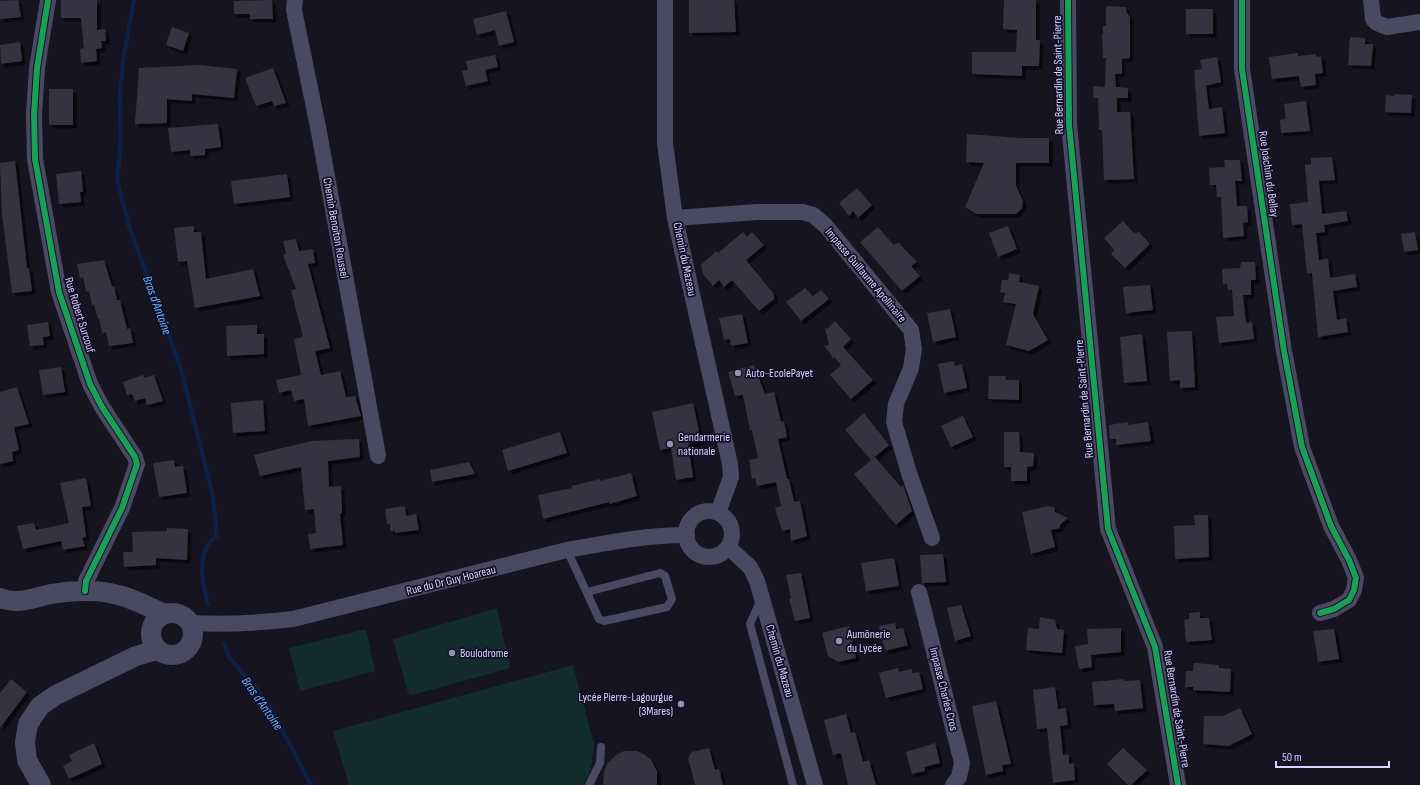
<svg xmlns="http://www.w3.org/2000/svg" width="1420" height="785" font-family="'Sofia Sans Condensed',sans-serif">
  <defs>
    <filter id="shadow"><feDropShadow dx="3.5" dy="3.5" stdDeviation="0" flood-color="#0009"/></filter>
  </defs>
  <rect width="100%" height="100%" fill="#161421"/>
  <g fill="#132c2d">
    <path d="M497,608L510,668L409,696L393,639Z"/>
    <path d="M366,629L375,671L300,691L289,648Z"/>
    <path d="M573,665L594,743L592,763L589,774L582,785H349L333,731Z"/>
  </g>
  <g fill="none" stroke-linecap="round" stroke-linejoin="round">
    <g stroke="#0d2144" stroke-width="4.5">
      <path d="M134,0L123,61L120,98L121,140L117,180L130,229L181,369L212,492L217,535C195,553 202,581 208,604"/>
      <path d="M224,643L229,657L257,689L274,714L311,785"/>
    </g>
  </g>
  <g fill="#343243" filter="url(#shadow)">
    <path d="M18,0L21,17L0,19V1Z"/>
    <path d="M61,0H97V30L105,29L106,41H101L102,48L96,49L97,61L81,63L80,49L84,48L81,18H61Z"/>
    <path d="M272,0L273,19H250V14H234V1Z"/>
    <path d="M689,0H734L736,32L689,33Z"/>
    <path d="M1004,0H1036V40H1040L1039,66H1022V76L972,74V52H1016L1017,30L1003,29Z"/>
    <path d="M1106,6L1126,7V11L1130,17V58L1122,59V74H1115L1116,87L1128,88V98H1117V112H1130L1134,179L1104,180L1102,130H1099L1098,98H1094L1093,86L1105,87L1106,58H1103L1102,34H1103V26H1106Z"/>
    <rect x="1186" y="9" width="27" height="25"/>
    <path d="M506,11L514,42L499,46L495,30L477,35L473,19Z"/>
    <path d="M172,27L189,33L183,51L166,45Z"/>
    <path d="M1350,37L1365,38V44H1373L1371,66L1348,65Z"/>
    <path d="M20,42L22,61L1,64L0,45Z"/>
    <path d="M1298,53V56L1316,54V57L1321,56L1323,73L1315,74L1316,85L1301,87L1299,76L1272,79L1269,57Z"/>
    <path d="M495,55L498,67L485,70L488,81L466,86L462,71L468,70L466,61Z"/>
    <path d="M1217,57L1221,82L1204,86H1206L1209,109L1222,107L1225,133L1199,136L1194,70L1202,69L1200,60Z"/>
    <path d="M200,65L237,69L234,98L192,94V101L167,99V123L135,124L139,68Z"/>
    <path d="M273,68L286,103L274,106L272,101L256,106L245,78Z"/>
    <rect x="49" y="89" width="24" height="36"/>
    <path d="M1394,94L1412,95L1411,113L1385,112L1386,95L1394,96Z"/>
    <path d="M1306,101L1310,131L1281,133L1280,120L1286,119L1284,104Z"/>
    <path d="M218,124L221,147L205,149V155L190,156V150L171,152L168,128Z"/>
    <path d="M967,134L1022,138H1049V163H1016V186L1023,201L1022,208L1016,214H976L965,207L984,163L966,162Z"/>
    <path d="M1332,157L1335,180L1319,181L1322,214L1346,211L1348,221L1324,225L1325,232L1316,233L1319,260L1328,259L1330,278L1355,274L1357,287L1333,291L1337,320L1346,318L1348,332L1318,337L1312,273L1307,274L1302,224L1292,225L1290,204L1308,202L1305,165L1311,164V158Z"/>
    <path d="M1224,160H1240L1242,181H1235L1237,206H1247L1248,222L1243,223L1244,236L1223,238L1221,197H1217L1216,185H1210L1209,168L1225,167Z"/>
    <path d="M15,161L27,268H29L32,291L12,293L2,215L0,163Z"/>
    <path d="M81,171L83,192H80L81,202L59,204L56,174Z"/>
    <path d="M287,174L290,197L234,204L231,181Z"/>
    <path d="M857,188L872,205L858,218L853,211L849,216L839,203Z"/>
    <path d="M1123,221L1134,233L1139,232L1150,244L1125,268L1111,254L1114,250L1104,238Z"/>
    <path d="M194,226V232H201L206,279L253,269L260,296L195,308L187,261L178,262L174,228Z"/>
    <path d="M1008,226L1017,249L998,257L989,233Z"/>
    <path d="M878,227L894,245L898,242L917,262L911,266L920,276L902,291L860,242Z"/>
    <path d="M743,232L747,237L752,232L764,245L746,260L774,294V299L759,311L732,280L724,287L719,280L713,286L703,274L701,265L716,251L718,253Z"/>
    <path d="M1415,232L1418,250L1404,252L1401,234Z"/>
    <path d="M296,239L299,251L313,249L315,263L308,264L330,348L315,351L321,375L340,371L346,397L355,396L361,416L308,426L304,399L294,401L291,390L279,393L276,380L301,375L294,339L303,337L291,290L296,289L283,255L286,254L283,241Z"/>
    <path d="M104,260L112,287L114,286L117,300H120L127,329L130,328L133,343L109,346L106,332L102,333L99,318L98,319L94,305H92L89,291L86,292L83,277L80,278L77,264Z"/>
    <path d="M1241,262H1255L1256,280H1251V295H1243L1246,323L1252,322L1254,339L1219,343L1216,317L1234,316L1232,290H1228L1227,284H1223L1222,269L1240,268Z"/>
    <path d="M1009,273L1020,275L1019,282L1039,286L1033,314L1048,340L1029,351L1006,345L1016,304L1003,302L1005,293L1000,292L1002,280H1008Z"/>
    <path d="M1150,285L1153,310L1126,313L1123,287Z"/>
    <path d="M805,288L813,296L821,290L829,299L801,321L786,302Z"/>
    <path d="M950,309L956,337L933,342L927,313Z"/>
    <path d="M742,314L748,343L731,346L730,339L724,340L719,318Z"/>
    <path d="M835,321L851,339L843,347L873,380L851,399L830,375L841,365L834,357L832,358L831,354L824,346L829,345L825,328L827,329Z"/>
    <path d="M41,323L48,322L50,336L43,337L44,345L30,346L27,325Z"/>
    <path d="M257,325V334H264V354L227,356L226,326Z"/>
    <path d="M1192,331L1195,387L1180,388V380L1170,381L1167,332Z"/>
    <path d="M1142,334L1147,381L1124,383L1120,337Z"/>
    <path d="M954,361L955,366L962,364L967,388L944,393L938,364Z"/>
    <path d="M754,365L765,394L774,392L781,422L784,421L787,437L778,439L787,479H789L794,502L800,501L807,536L791,541L790,529L782,531L775,508L781,506L776,482L786,480L757,486L755,478L752,479L749,460L758,458L752,430H750L743,395L735,396L728,372Z"/>
    <path d="M61,367L65,392L43,395L39,370Z"/>
    <path d="M143,375L145,378L154,375L163,401L147,405L145,398L135,401L132,394L127,395L123,382Z"/>
    <path d="M989,376H1005L1006,380H1019V400L988,399Z"/>
    <path d="M17,387L29,424L14,427L19,450L12,452L13,461L0,464V392Z"/>
    <path d="M263,400L265,431L233,433L231,403Z"/>
    <path d="M693,403L701,441L688,444L693,477L676,480L671,448L660,450L652,412Z"/>
    <path d="M864,413L889,445L871,460L845,430Z"/>
    <path d="M963,416L973,437L951,447L941,426Z"/>
    <path d="M1128,422V425L1148,422L1151,441L1116,445V439H1110L1109,425Z"/>
    <path d="M560,432L567,453L508,471L502,450Z"/>
    <path d="M1004,432H1019L1020,452L1034,453L1033,466L1027,467V481H1011V467H1004Z"/>
    <path d="M359,439L360,457L328,461L329,487L341,486L342,513L340,514L343,545L310,549L308,534L316,533L314,509L305,510L301,467L260,476L254,455L311,441Z"/>
    <path d="M875,457L901,487L903,485L912,511L896,525L854,474Z"/>
    <path d="M174,460L175,467L183,466L187,493L159,497L153,463Z"/>
    <path d="M469,462L475,474L432,482L430,470Z"/>
    <path d="M631,473L637,496L610,504L609,502L543,519L538,495L572,488L571,486L600,479V481Z"/>
    <path d="M86,478L91,506L82,507L86,537L82,538L85,546L63,550L61,541L23,549L17,526L34,523L36,530L69,523L60,483Z"/>
    <path d="M405,506L406,516L416,514L419,530L395,533V531H390V524H387L385,509Z"/>
    <path d="M1048,506L1054,507L1055,512L1068,518L1060,525V528L1051,530L1055,547L1031,554L1022,512Z"/>
    <path d="M1194,515H1208L1209,557L1175,559L1174,526L1195,525Z"/>
    <path d="M167,528L188,529L187,560L156,558V565L124,567L123,552H133L132,532L167,531Z"/>
    <path d="M943,554L946,582L922,583L920,555Z"/>
    <path d="M894,558L899,586L866,591L861,563Z"/>
    <path d="M801,573L810,618L795,621L789,599H791L786,575Z"/>
    <path d="M961,605L971,636L955,641L947,608Z"/>
    <path d="M1200,612V618H1209L1212,640L1186,642L1184,620L1189,619V613Z"/>
    <path d="M1040,617L1055,620L1057,629L1064,630L1062,653L1026,650L1028,628L1039,629Z"/>
    <path d="M895,623L896,629L903,628L908,645L885,651L879,626Z"/>
    <path d="M849,626L856,658L838,662L828,656L822,633Z"/>
    <path d="M1121,628V652L1091,655L1092,667L1079,669L1075,646L1088,644L1087,629Z"/>
    <path d="M1334,629L1339,659L1318,662L1313,631Z"/>
    <path d="M1194,663L1219,665V668L1231,669L1230,692L1193,690V687H1185L1186,671H1193Z"/>
    <path d="M898,668L899,672L912,669V673L919,672L923,689L886,698L879,673Z"/>
    <path d="M11,679L27,692L0,728V693Z"/>
    <path d="M1124,679V681L1140,680L1143,708L1115,711L1114,704L1094,705L1092,682Z"/>
    <path d="M1055,687L1058,709L1066,708L1068,725L1060,726L1063,755L1069,754V764L1074,763L1075,780L1053,783L1047,728L1037,729L1033,690Z"/>
    <path d="M996,701L1011,764L1002,765L1003,771L986,775L972,706Z"/>
    <path d="M1240,708L1252,734L1229,746L1203,744L1204,716H1223Z"/>
    <path d="M846,714L851,733L855,732L863,762L869,760L876,785H848L841,753L833,755L824,720Z"/>
    <path d="M94,743L102,764L69,779L63,766L72,761L69,755Z"/>
    <path d="M935,743L940,763L924,767L925,771L912,774L906,752Z"/>
    <path d="M709,748L715,770L719,769L723,785H695L688,758L692,752Z"/>
    <path d="M1123,748L1147,770L1131,785H1128L1107,764Z"/>
    <path d="M624,751H637L644,754L651,760L657,771V785H603L604,772L607,764L616,755Z"/>
  </g>
  <g fill="none" stroke-linecap="round" stroke-linejoin="round">
    <g stroke="#4a4962" stroke-width="8">
      <path d="M567,550L599,619L604,621L667,607L672,599L665,576L660,573L587,592"/>
      <path d="M761,599L750,624L793,785"/>
      <path d="M589,785L600,763L601,747"/>
    </g>
    <g stroke="#4a4962" stroke-width="16">
      <path d="M48,0L37,68L34,114L35,159L59,292L90,384L102,407L135,457L137,464L122,508L86,581L85,591"/>
      <path d="M295,0L294,10L318,127L378,456"/>
      <path d="M665,0V143L675,218L730,464L731,477L718,513"/>
      <path d="M1068,0L1069,124L1108,529L1155,647L1178,785"/>
      <path d="M1242,0V69L1284,351L1302,447L1331,526L1349,560L1356,578L1354,590L1349,600L1334,609L1320,613"/>
      <path d="M1371,0L1373,19L1377,23L1387,27L1420,22"/>
      <path d="M675,218L757,212H803L813,215L825,225L911,330L914,349L911,368L896,404L894,422L909,473L932,538"/>
      <circle cx="709" cy="534" r="23"/>
      <path d="M728,547L750,567L757,581L815,785"/>
      <path d="M919,592L962,763L959,777L953,785"/>
      <path d="M190,623C225,625 259,623 293,619L567,550C606,543 646,535 687,535"/>
    </g>
    <g stroke="#4a4962" stroke-width="20">
      <path d="M0,598C18,605 33,598 51,594C62,592 74,591 85,591C116,590 137,601 164,614"/>
      <circle cx="172" cy="634" r="21"/>
      <path d="M41,785L27,760L25,742L28,724L40,706L56,695L136,656L157,650"/>
    </g>
    <defs>
      <g id="cycleway">
        <path d="M48,0L37,68L34,114L35,159L59,292L90,384L102,407L135,457L137,464L122,508L86,581L85,591"/>
        <path d="M1068,0L1069,124L1108,529L1155,647L1178,785"/>
        <path d="M1242,0V69L1284,351L1302,447L1331,526L1349,560L1356,578L1354,590L1349,600L1334,609L1320,613"/>
      </g>
    </defs>
    <use href="#cycleway" stroke="#130f26" stroke-width="8"/>
    <use href="#cycleway" stroke="#1a9f57" stroke-width="6"/>
  </g>
  <g fill="#9591b1" stroke="#130f26" stroke-width="1.5">
    <circle cx="738" cy="373" r="4"/>
    <circle cx="670" cy="444" r="4"/>
    <circle cx="839" cy="641" r="4"/>
    <circle cx="452" cy="653" r="4"/>
    <circle cx="681" cy="704" r="4"/>
  </g>
  <g text-anchor="middle" stroke-width="3.5" stroke-linejoin="round" paint-order="stroke">
    <g font-size="12" fill="#d9d4ff" stroke="#130f26">
      <text transform="translate(1058 75) rotate(-91)" y="4">Rue Bernardin de Saint-Pierre</text>
      <text transform="translate(1269 174) rotate(82)" y="4">Rue Joachim du Bellay</text>
      <text transform="translate(336 228) rotate(80)" y="4">Chemin Benoîton Roussel</text>
      <text transform="translate(685 259) rotate(78)" y="4">Chemin du Mazeau</text>
      <text transform="translate(866 275) rotate(50)" y="4">Impasse Guillaume Apollinaire</text>
      <text transform="translate(80 315) rotate(73)" y="4">Rue Robert Surcouf</text>
      <text transform="translate(1084 399) rotate(-95)" y="4">Rue Bernardin de Saint-Pierre</text>
      <text transform="translate(451 580) rotate(-14)" y="4">Rue du Dr Guy Hoareau</text>
      <text transform="translate(780 661) rotate(74)" y="4">Chemin du Mazeau</text>
      <text transform="translate(944 689) rotate(76)" y="4">Impasse Charles Cros</text>
      <text transform="translate(1177 709) rotate(81)" y="4">Rue Bernardin de Saint-Pierre</text>
    </g>
    <g font-size="12" fill="#d9d4ff" stroke="#130f26" text-anchor="start">
      <text x="746" y="377">Auto-EcolePayet</text>
      <text x="678" y="441">Gendarmerie<tspan x="678" dy="14">nationale</tspan></text>
      <text x="847" y="638">Aumônerie<tspan x="847" dy="14">du Lycée</tspan></text>
      <text x="460" y="657">Boulodrome</text>
      <text x="673" y="701" text-anchor="end">Lycée Pierre-Lagourgue<tspan x="673" dy="14">(3Mares)</tspan></text>
    </g>
    <g font-size="13" font-style="italic" fill="#62b6ff" stroke="#130f26">
      <text transform="translate(158 305) rotate(70)" y="5">Bras d'Antoine</text>
      <text transform="translate(263 703) rotate(55)" y="5">Bras d'Antoine</text>
    </g>
  </g>
  <path d="M1276 761v6h113v-6" fill="none" stroke="#d9d4ff" stroke-width="2"/>
  <text x="1282" y="761" font-size="12" fill="#d9d4ff" stroke="#130f26" stroke-width="3" paint-order="stroke">50 m</text>
</svg>
